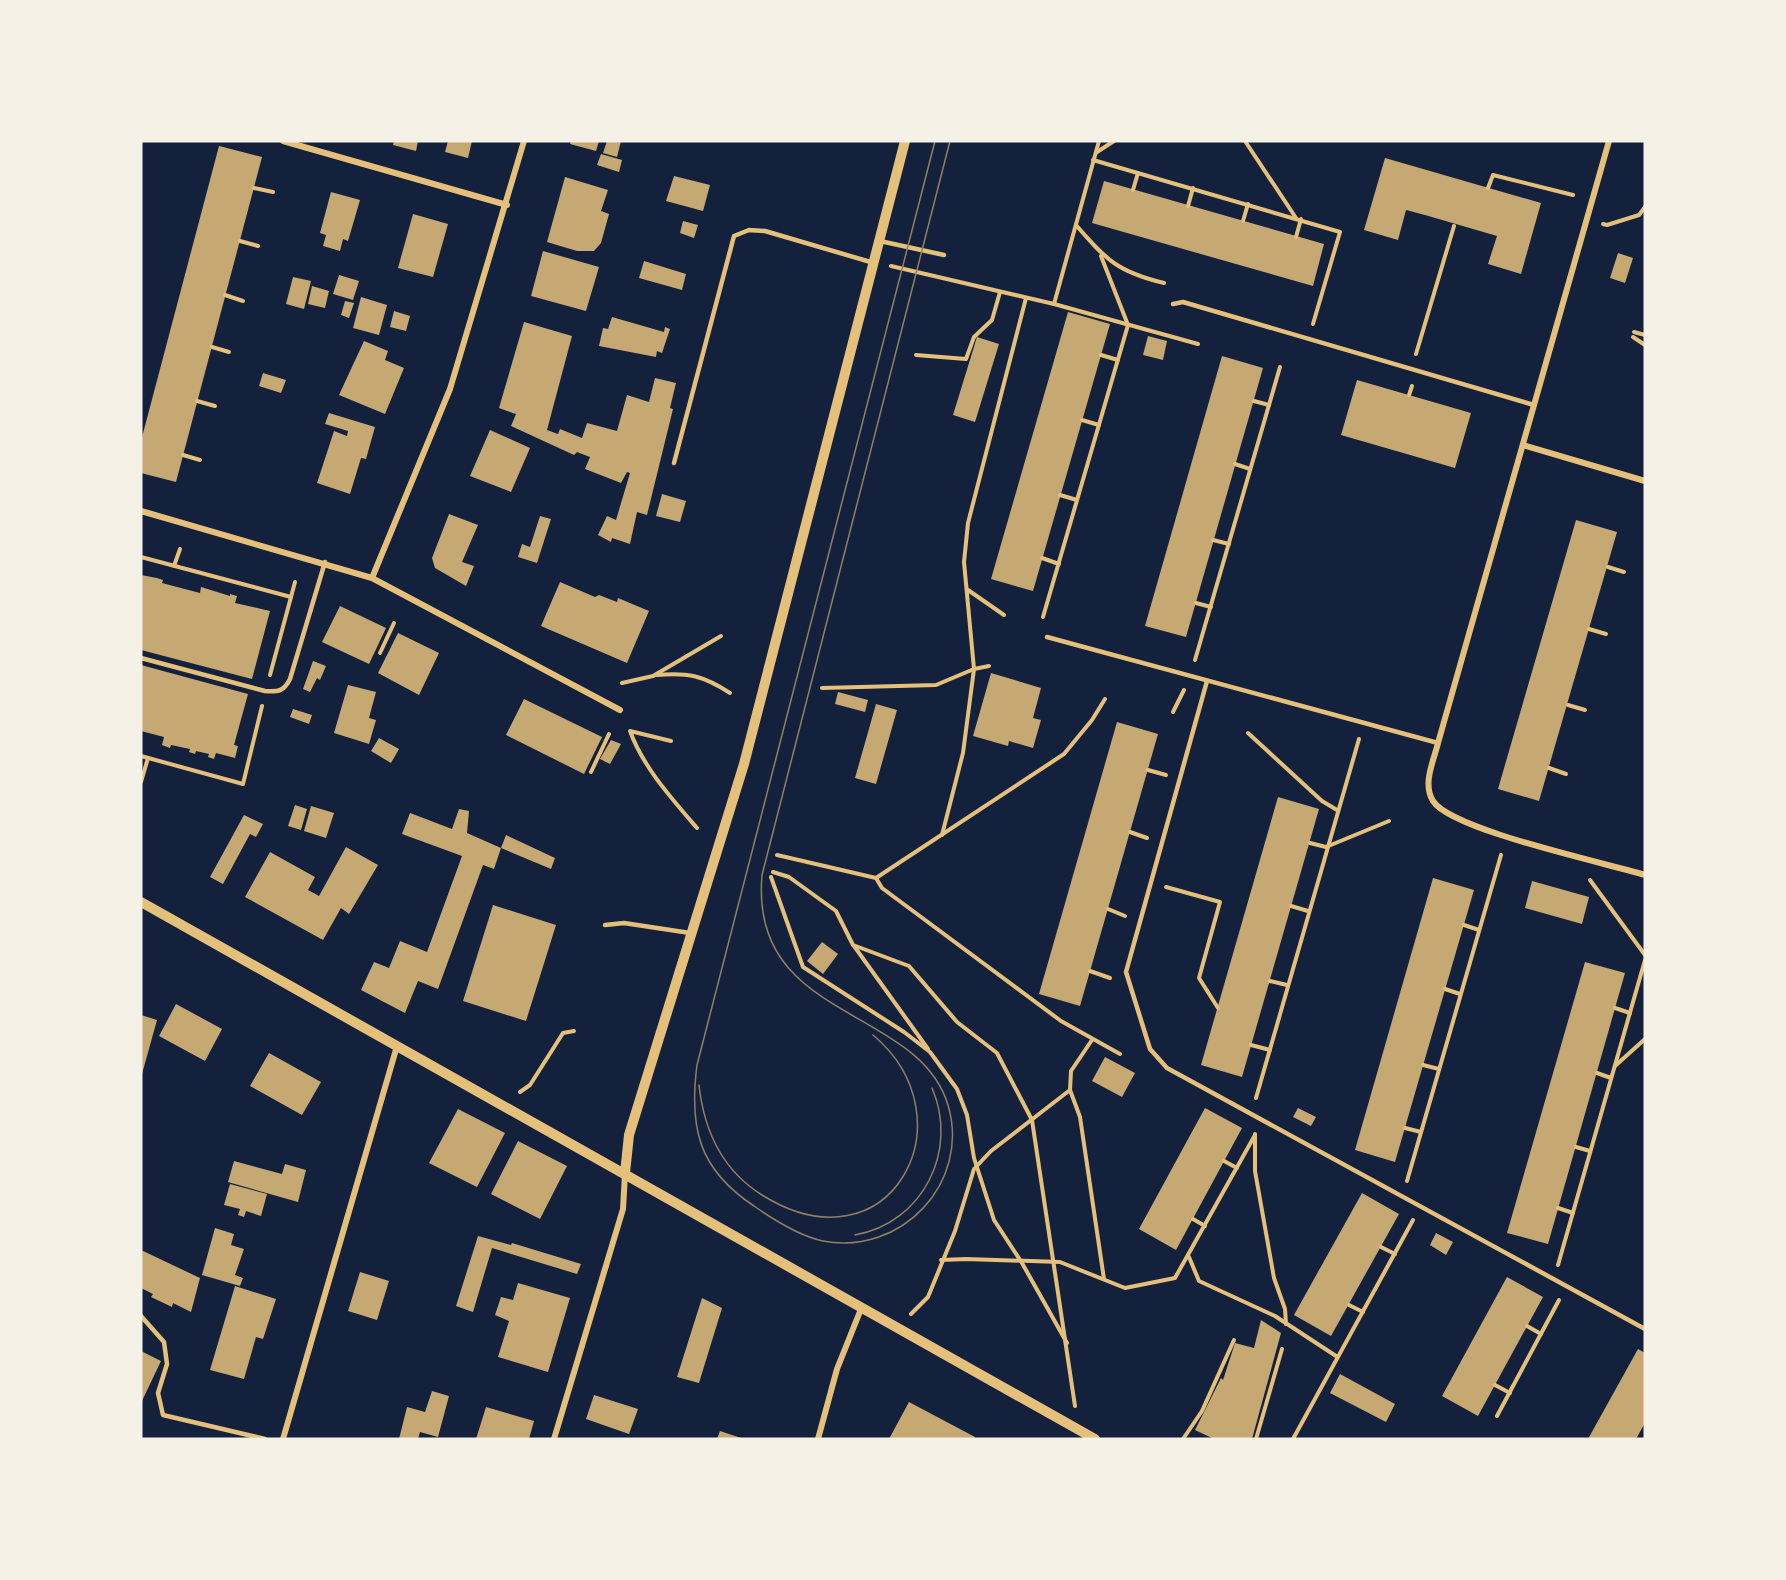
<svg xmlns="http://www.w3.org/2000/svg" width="1786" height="1580" font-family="Georgia,serif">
  <rect width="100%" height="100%" fill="#14213d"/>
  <g fill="#c6a872">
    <path d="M394,141H418L416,151L393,145Z"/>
    <path d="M448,141H472L468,158L445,152Z"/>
    <path d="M571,141H599L596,151L570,144Z"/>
    <path d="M607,141H621L617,157L603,153Z"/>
    <path d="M219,146L262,157L176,482L141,473V441Z"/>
    <path d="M601,154L622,160L619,172L597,165Z"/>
    <path d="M1385,158L1541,203L1521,274L1488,264L1497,236L1425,215L1406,210L1398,240L1364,230Z"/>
    <path d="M674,176L710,185L703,211L666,201Z"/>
    <path d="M565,177L608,190L601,211L609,214L601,243L594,251H577L547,242Z"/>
    <path d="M1104,181L1324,244L1313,286L1092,223Z"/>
    <path d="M331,192L360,200L348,241L343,239L340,251L323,246L326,235L320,233Z"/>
    <path d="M413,214L448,224L433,277L398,268Z"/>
    <path d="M683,221L698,225L694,238L680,233Z"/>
    <path d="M543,251L599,267L586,311L531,296Z"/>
    <path d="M1618,253L1633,258L1625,283L1610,278Z"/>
    <path d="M644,261L686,274L682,290L639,278Z"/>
    <path d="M339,275L359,281L353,300L333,294Z"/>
    <path d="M293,277L311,281L304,309L286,304Z"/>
    <path d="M312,286L329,291L325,308L308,304Z"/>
    <path d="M361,297L387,305L379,335L353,328Z"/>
    <path d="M345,301L354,303L349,318L341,315Z"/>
    <path d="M394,311L410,316L406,331L390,327Z"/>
    <path d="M1068,312L1110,324L1033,591L991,579Z"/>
    <path d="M612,317L664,332L665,327L670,329L662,353L657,351L656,357L599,346L603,328L608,329Z"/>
    <path d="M524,322L572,336L547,430L558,434L560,429L582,438L587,423L617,431L627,395L649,402L655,378L676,383L670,408L673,409L647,515L637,512L630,544L612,538L611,542L598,535L607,516L616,520L630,473L627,472L621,483L585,469L590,457L577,452L574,455L511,426L516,414L499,408Z"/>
    <path d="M1148,336L1167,341L1163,360L1143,355Z"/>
    <path d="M977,337L999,344L975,422L953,415Z"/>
    <path d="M364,341L388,351L385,360L404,368L385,414L339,395Z"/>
    <path d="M1222,356L1263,368L1186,637L1145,626Z"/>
    <path d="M263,373L286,380L281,393L259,386Z"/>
    <path d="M1357,380L1471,413L1455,468L1341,435Z"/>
    <path d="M329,413L375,427L366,459L361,458L350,494L317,483L334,431L347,436L348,431L325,424Z"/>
    <path d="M490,430L530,448L511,492L470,476Z"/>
    <path d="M662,494L686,501L680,522L656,516Z"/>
    <path d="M449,514L478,525L462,562L474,566L466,586L435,568L432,558Z"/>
    <path d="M540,516L551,519L537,563L518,557L522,544L530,547Z"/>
    <path d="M1576,520L1617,532L1539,801L1498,789Z"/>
    <path d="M141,575L157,578L163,580L162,583L200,593L201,587L230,596V594L237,596L235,603L270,611L252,679L141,650Z"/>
    <path d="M560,582L595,597L599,595L617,602L618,598L649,611L627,663L541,626Z"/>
    <path d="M340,606L386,628L369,664L322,642Z"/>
    <path d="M398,633L439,653L419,695L378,673Z"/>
    <path d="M313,661L326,666L320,680L317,678L310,692L303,689Z"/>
    <path d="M141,665L248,694L234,745L238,746L235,758L216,753L214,759L208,757L209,754L196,751L195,754L189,752L190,749L171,745L170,748L162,745L164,737L141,731Z"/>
    <path d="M991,673L1041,688L1033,718L1041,720L1033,748L1009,741L1008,746L973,736Z"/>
    <path d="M348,685L376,692L369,718L376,720L369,744L334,733Z"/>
    <path d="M838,692L868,700L865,712L835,704Z"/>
    <path d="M524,699L602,737L584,774L506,735Z"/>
    <path d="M876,704L897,710L876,784L855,778Z"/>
    <path d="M293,709L312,715L309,724L290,717Z"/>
    <path d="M1117,722L1158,734L1080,1006L1039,994Z"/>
    <path d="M379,738L399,749L391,763L371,751Z"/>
    <path d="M611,740L621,744L610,764L600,759Z"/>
    <path d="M1278,797L1319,809L1242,1077L1201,1065Z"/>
    <path d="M295,805L307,809L301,830L288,826Z"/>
    <path d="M311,806L334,813L326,838L304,831Z"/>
    <path d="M459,809L469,811L467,833L501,848L494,869L483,865L438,989L418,981L405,1013L361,990L374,962L389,968L400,941L427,952L462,856L402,834L410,813L452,829Z"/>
    <path d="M244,815L263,824L256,837L250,834L223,884L210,877Z"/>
    <path d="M506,835L555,858L551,869L501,848Z"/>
    <path d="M346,847L378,865L349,914L341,908L323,940L245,897L270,852L315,877L308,890L319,896Z"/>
    <path d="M1433,878L1474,890L1395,1162L1355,1150Z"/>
    <path d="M1532,881L1589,897L1582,924L1525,908Z"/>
    <path d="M493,905L556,925L526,1021L463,1001Z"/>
    <path d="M822,942L838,954L823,974L807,961Z"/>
    <path d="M1585,962L1625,973L1548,1244L1507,1233Z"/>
    <path d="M176,1004L222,1029L205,1061L159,1036Z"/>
    <path d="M141,1015L157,1020L142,1074H141Z"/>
    <path d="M269,1053L321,1082L302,1115L250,1086Z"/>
    <path d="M1105,1057L1135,1073L1122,1097L1092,1081Z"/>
    <path d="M1205,1108L1242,1128L1176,1250L1139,1229Z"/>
    <path d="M1298,1108L1316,1117L1311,1126L1293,1117Z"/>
    <path d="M458,1109L505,1133L477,1187L429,1163Z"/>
    <path d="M518,1141L567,1166L540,1219L491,1194Z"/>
    <path d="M234,1161L282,1174L285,1164L306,1170L298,1202L228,1182Z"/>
    <path d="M230,1184L267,1194L261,1216L246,1211L244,1217L238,1215L240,1209L224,1205Z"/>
    <path d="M1362,1193L1399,1214L1331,1336L1294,1315Z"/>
    <path d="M215,1228L234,1234L231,1245L244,1249L235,1275L243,1278L240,1286L202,1275Z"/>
    <path d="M1436,1233L1453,1242L1446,1255L1430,1245Z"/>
    <path d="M478,1236L511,1245L512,1243L581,1264L577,1274L492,1248L473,1312L470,1311L456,1306Z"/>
    <path d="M141,1250L200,1278L191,1312L173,1303L172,1307L151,1297L153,1294L141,1288Z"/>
    <path d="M360,1272L389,1281L377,1320L348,1311Z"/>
    <path d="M1507,1277L1543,1297L1478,1416L1442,1396Z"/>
    <path d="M518,1283L570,1298L548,1372L498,1357L509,1321L495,1315L501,1297L513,1300Z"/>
    <path d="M235,1286L276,1299L263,1339L256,1337L244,1379L210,1370Z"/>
    <path d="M702,1298L722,1308L699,1383L677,1377Z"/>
    <path d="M1261,1320L1281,1333L1252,1439H1214L1195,1430L1221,1378L1223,1380L1235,1343L1254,1348Z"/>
    <path d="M1638,1349L1645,1353V1423L1636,1439H1588Z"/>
    <path d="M141,1351L161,1361L141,1403Z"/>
    <path d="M1340,1374L1395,1404L1386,1422L1330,1393Z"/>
    <path d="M432,1391L449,1396L438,1437L420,1432L418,1439H399L407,1407L425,1412Z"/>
    <path d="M594,1395L638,1409L629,1434L586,1419Z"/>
    <path d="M909,1402L975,1437L974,1439H889Z"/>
    <path d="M486,1407L534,1421L529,1439H476Z"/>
    <path d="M720,1431L744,1439H717Z"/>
  </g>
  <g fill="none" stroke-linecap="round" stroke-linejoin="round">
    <g stroke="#e5c07b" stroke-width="4">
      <path d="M1245,141L1296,218"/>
      <path d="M1097,152L1114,141"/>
      <path d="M1093,160L1340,232L1313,324"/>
      <path d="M254,188L273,192"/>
      <path d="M1488,188L1493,175L1573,195"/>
      <path d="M1133,190L1138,173"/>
      <path d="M1188,206L1193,188"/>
      <path d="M1243,221L1248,204"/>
      <path d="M1603,224L1607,225L1639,215L1645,207"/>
      <path d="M1076,225C1106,260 1118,272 1164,283"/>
      <path d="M1296,237L1301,219"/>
      <path d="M240,241L258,246"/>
      <path d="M891,266L1054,304L1198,344"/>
      <path d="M225,295L243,301"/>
      <path d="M1054,304L1099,141"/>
      <path d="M1634,332L1645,335"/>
      <path d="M1633,337L1645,345"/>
      <path d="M212,347L229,352"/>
      <path d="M1416,354L1454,226"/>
      <path d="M916,355L966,359L974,337L992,320L1000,292"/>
      <path d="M1101,355L1118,360"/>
      <path d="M1409,395L1412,386"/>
      <path d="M197,401L215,406"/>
      <path d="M1254,401L1269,405"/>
      <path d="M1082,420L1099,425"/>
      <path d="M183,455L200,460"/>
      <path d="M1235,464L1250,469"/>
      <path d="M1060,495L1077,500"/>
      <path d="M1213,540L1229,544"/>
      <path d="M141,557L291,597L270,675"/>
      <path d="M1042,558L1059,564"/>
      <path d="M174,566L180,549"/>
      <path d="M1608,567L1624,572"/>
      <path d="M968,590L1004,615"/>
      <path d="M291,597L295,582"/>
      <path d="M1196,603L1211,607"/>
      <path d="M1043,617L1128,325L1101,256"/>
      <path d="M1589,629L1606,634"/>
      <path d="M380,653L394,623"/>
      <path d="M1195,660L1280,367"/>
      <path d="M657,675C688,672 704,676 730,693"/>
      <path d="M622,683L653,676L721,636"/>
      <path d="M822,688L936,685L974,669L989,666"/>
      <path d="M1568,705L1585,710"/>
      <path d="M1173,712L1184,690"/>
      <path d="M1248,733L1322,801L1337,810"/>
      <path d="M671,741L630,731C643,767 672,799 697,828"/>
      <path d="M141,756L243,784L262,706"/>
      <path d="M1549,768L1566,774"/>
      <path d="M1148,770L1166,775"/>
      <path d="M591,772L609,734"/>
      <path d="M141,782L148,758"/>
      <path d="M1130,832L1147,838"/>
      <path d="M942,835L963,753L974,669L964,562L968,523L1026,298"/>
      <path d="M1310,843L1326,847L1389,821"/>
      <path d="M777,855L876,878L882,888L1061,1021L1120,1054"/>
      <path d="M773,872L789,877L836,911L853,945L909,966L957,1022L997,1053L1032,1120L1075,1406"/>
      <path d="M771,877L803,967L904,1032L930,1052L957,1089L967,1115L974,1158L994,1220L1022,1263L1067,1343"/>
      <path d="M876,878L1064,754L1092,720L1105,699"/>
      <path d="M1590,880L1645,955"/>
      <path d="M1166,887L1220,902L1199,978L1218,1008"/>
      <path d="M1291,906L1308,911"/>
      <path d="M1108,909L1125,916"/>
      <path d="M1464,925L1479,930"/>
      <path d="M854,946L928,1049"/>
      <path d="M1090,971L1110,978"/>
      <path d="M1270,981L1287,985"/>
      <path d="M1445,989L1460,994"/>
      <path d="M1615,1008L1630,1013"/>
      <path d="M1092,1040L1071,1071L1070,1090L1080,1117L1104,1279"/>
      <path d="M1251,1045L1270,1050"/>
      <path d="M1423,1065L1439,1069"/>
      <path d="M1615,1066L1645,1039"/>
      <path d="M1597,1073L1611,1078"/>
      <path d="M520,1092L530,1085L563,1033L574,1031"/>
      <path d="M1256,1098L1359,739"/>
      <path d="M1405,1128L1421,1132"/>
      <path d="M1255,1134V1171L1274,1278L1285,1309L1286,1324"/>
      <path d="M1576,1147L1590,1151"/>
      <path d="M1224,1161L1237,1168"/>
      <path d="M1407,1181L1501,855"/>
      <path d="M1558,1208L1573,1213"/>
      <path d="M1193,1219L1205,1226"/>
      <path d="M1381,1247L1395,1254"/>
      <path d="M1189,1257L1199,1281L1275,1316L1336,1356"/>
      <path d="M941,1260L966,1259L1060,1262L1125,1288L1175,1278L1255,1135"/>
      <path d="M1558,1265L1645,960"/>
      <path d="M1349,1305L1363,1312"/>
      <path d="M911,1314L928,1297L955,1231L974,1169L991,1151L1070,1090"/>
      <path d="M1527,1326L1541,1334"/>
      <path d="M1495,1385L1510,1393"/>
      <path d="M1497,1416L1559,1300"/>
      <path d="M1183,1439L1202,1411L1234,1340"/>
      <path d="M1256,1439L1282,1349"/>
      <path d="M1293,1439L1413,1220"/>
    </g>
    <g stroke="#e5c07b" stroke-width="4.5">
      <path d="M880,241L944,255"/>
      <path d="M1173,304L1183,302L1534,405"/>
      <path d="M674,463L734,236L749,230L765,231L874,263"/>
      <path d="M1047,637L1438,743"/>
      <path d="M141,658L265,691C279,692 284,691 290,679L325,562"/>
      <path d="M1207,681L1126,972L1150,1049L1167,1068L1645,1329"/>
      <path d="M605,925L624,923L690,933"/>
      <path d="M141,1316L164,1342L167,1364L158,1393L163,1415L265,1439"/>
    </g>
    <g stroke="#e5c07b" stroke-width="6">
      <path d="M283,141L507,205"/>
      <path d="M1609,141L1438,743C1434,760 1422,784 1433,801C1451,830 1606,863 1645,875"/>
      <path d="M1523,445L1645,481"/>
      <path d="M141,511L372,578L620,710"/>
      <path d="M372,578L450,389L524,141"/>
      <path d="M283,1439L397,1046"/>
      <path d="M554,1439L623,1209L625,1174"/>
      <path d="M818,1439L837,1369L861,1309"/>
    </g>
    <g stroke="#e5c07b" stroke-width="10">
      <path d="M141,902L1095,1439"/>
      <path d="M625,1173L629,1135L744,764L905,141"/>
    </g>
    <g stroke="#918062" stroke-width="1.5">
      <path d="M935,141L697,1065C689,1127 698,1169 754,1206C774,1220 799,1236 823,1241C901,1256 971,1183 948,1105C918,1005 749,1022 762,875L950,141"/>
      <path d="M699,1085C704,1131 722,1170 762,1195C890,1275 973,1119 873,1035"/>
      <path d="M855,1235C923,1223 959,1150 932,1088"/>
    </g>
  </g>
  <rect width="1786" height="1580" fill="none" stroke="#f6f1e7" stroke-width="285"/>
</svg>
